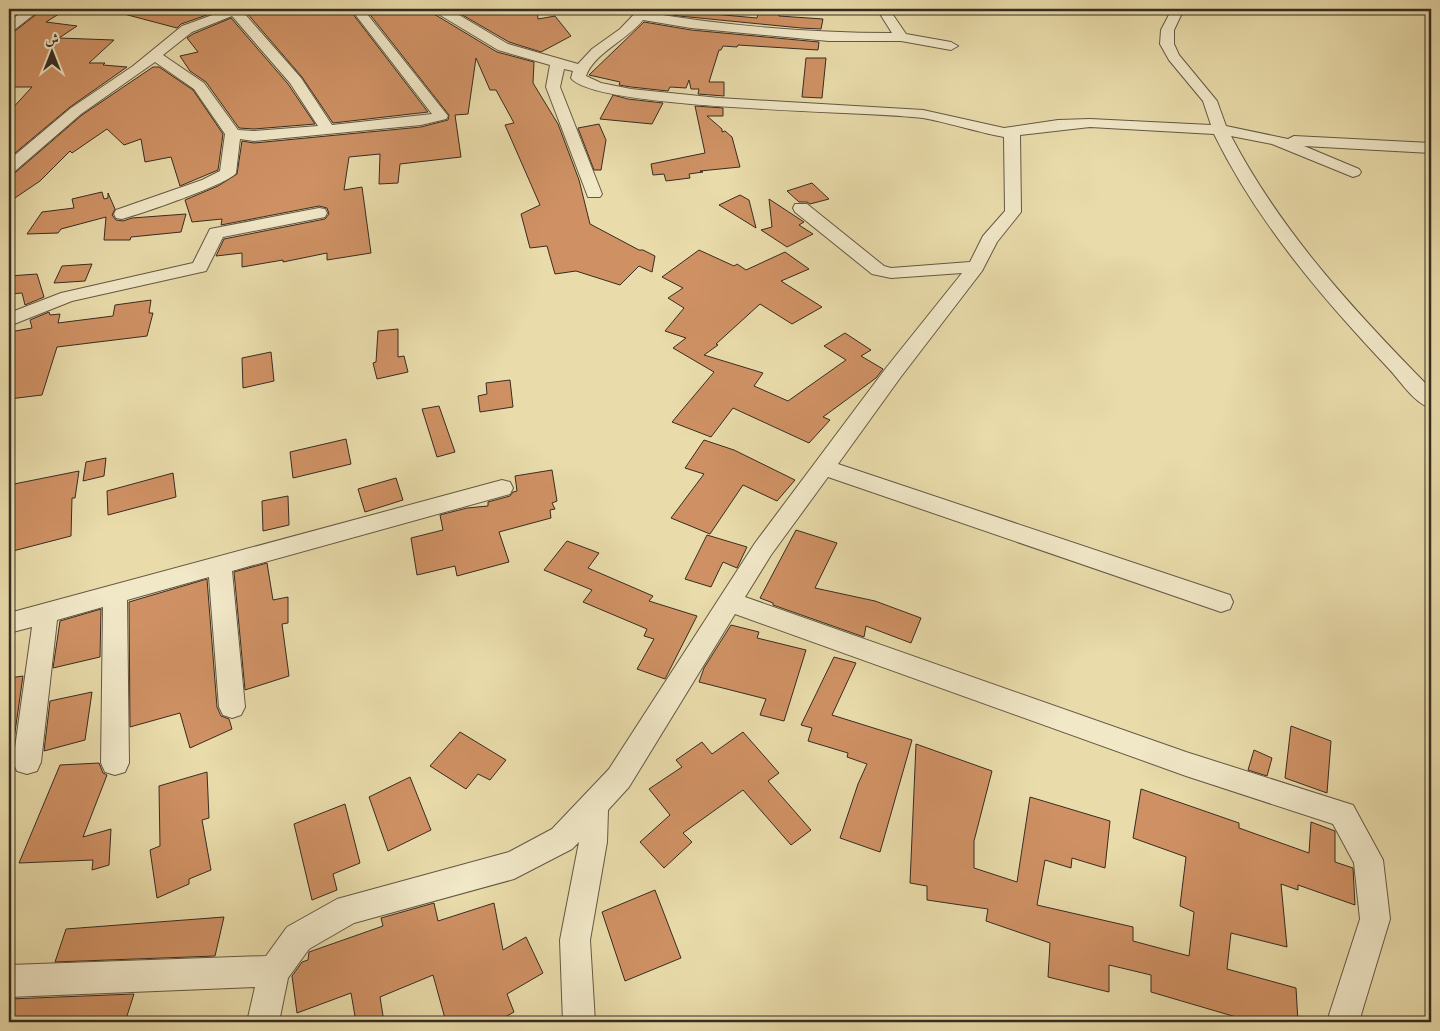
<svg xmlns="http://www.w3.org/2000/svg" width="1440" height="1031" font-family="'Libre Caslon Text',Amiri,serif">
  <rect width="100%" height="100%" fill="#e9dbaa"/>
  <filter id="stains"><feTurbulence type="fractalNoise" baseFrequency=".004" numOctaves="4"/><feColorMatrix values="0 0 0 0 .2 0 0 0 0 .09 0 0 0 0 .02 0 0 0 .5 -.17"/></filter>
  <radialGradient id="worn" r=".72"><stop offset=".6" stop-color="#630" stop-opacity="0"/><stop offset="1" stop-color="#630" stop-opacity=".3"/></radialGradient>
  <g fill="#cf9164" stroke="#372c21">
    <path d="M43,9H67L46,22L77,26L59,38L114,40L89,63H105L103,65L127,67L70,107L9,158V112L32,87H9V33L15,31Z"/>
    <path d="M125,9H224L181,24L177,28L124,14Z"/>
    <path d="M249,9H349L428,112L333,123L302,77L246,12Z"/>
    <path d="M382,9H432L434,14L497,52L534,62L533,83L558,124L579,180L590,224L639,250H643L655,256L652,272L639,266L620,285L576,271L555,274L547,246L530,248L521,214L540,205L505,125L514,123L496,90H490L476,58L468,114L455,115L461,157L400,164L398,183L379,184L380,154L349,157L344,190L362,187L371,253L327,260V253L283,262V260L242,267V253L216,256L224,239L325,219L329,214L327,208L319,206L221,225L222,219L192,222L185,200L218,186L237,174L242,141L254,143L421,127L448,120L449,115L368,12Z"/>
    <path d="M452,9H537L538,19L555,16L571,36L541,52L509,42Z"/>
    <path d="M654,9H692L691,12L757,18L759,9H781L779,16L823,19L821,29L801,28L679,16L653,12Z"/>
    <path d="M231,18L288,84L315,124L254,129L239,128L206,82L190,71L180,56L198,52L187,38L193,34Z"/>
    <path d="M644,22L691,30L819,42L818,50L738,45L737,47L723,46L721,50H719L709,82H724V96L698,94L699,89H691L689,80L686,88L670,87L668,91L631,87L619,85L620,82L589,75Z"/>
    <path d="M806,58H826L822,98L802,97Z"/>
    <path d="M153,67H159L193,90L223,134L218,170L180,186L171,157L145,162L141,139L124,145L107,129L72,153L70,151L40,181L9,202V175L16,172L82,115Z"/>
    <path d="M613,95L628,99L663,103L652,124L600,119Z"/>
    <path d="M695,106L723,108V116H707L722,129V132L725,131L732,137L740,167L700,171L703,172L689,174L690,178L666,181L664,174L653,175L651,164L705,153Z"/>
    <path d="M599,124L606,140L601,170H594L578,128Z"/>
    <path d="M812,183L829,199L810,204L807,202H799L787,191Z"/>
    <path d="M102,192L104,199L108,198V193L115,209L112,215L116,220L123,221L132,218L186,214L181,232L131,237L130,240H104L106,217L61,229L58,233L27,234L42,212L74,208L72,199Z"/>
    <path d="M740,195L749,200L756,228L719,205Z"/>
    <path d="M769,199L804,222L799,225L813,234L787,247L761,230L772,227Z"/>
    <path d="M699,250L734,266L737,264L746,270L785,252L809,269L781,281L822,307L792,324L760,304L716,344L718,345L704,355L763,373L754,386L788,401L846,360L824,346L845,333L871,350L861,356L883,369L876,378L823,417L830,420L809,443L733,408L711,437L672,422L714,372L673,348L686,338L665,331L684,308L668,298L683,288L662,277Z"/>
    <path d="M92,264L85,281L54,283L62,266Z"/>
    <path d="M37,274L44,297L25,305L22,293L9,294V276Z"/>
    <path d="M151,300L149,313H153L147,336L57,347L42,395L9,399L10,332L32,328L30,320L49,312L50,315L60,314L58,323L113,316L115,305Z"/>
    <path d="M398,329V357L404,356L408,372L377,379L373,363L376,362L378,331Z"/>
    <path d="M271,352L274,381L243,388L242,358Z"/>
    <path d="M510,380L513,407L480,412L478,396L487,394L486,383Z"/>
    <path d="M439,406L455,452L437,457L422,409Z"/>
    <path d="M346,439L351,464L293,478L290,452Z"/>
    <path d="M704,440L734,450L795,480L777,501L743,485L710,534L671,518L704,474L685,468Z"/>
    <path d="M106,458L104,476L83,481L86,462Z"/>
    <path d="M552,470L557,501L552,503L555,509L550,510L551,518L499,532L509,562L457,576L455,566L417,575L411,538L443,530L440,515L467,508L488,506V502L510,496L513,492L517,491L515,476Z"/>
    <path d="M79,471L75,498H72L71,536L9,552V485Z"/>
    <path d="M173,473L176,497L108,515L107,491Z"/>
    <path d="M396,478L403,500L365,512L358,489Z"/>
    <path d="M288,496L289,525L263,531L262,501Z"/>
    <path d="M796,530L837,543L815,588L875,601L921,618L911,643L866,626L864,637L773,605V603L760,598Z"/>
    <path d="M707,535L747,547L737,568L723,562L711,587L685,579Z"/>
    <path d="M567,541L599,553L588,568L653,596L649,601L697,616L665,679L637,669L654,639L644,636L647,629L583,602L592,590L544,570Z"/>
    <path d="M267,563L273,600L288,597V623L282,624L289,676L245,690L234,572Z"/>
    <path d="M207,579L217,707L221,716L229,719L232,729L190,748L180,713L130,727L129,602Z"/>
    <path d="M101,609L100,657L53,668L60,621Z"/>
    <path d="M731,625L759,632L757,638L806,650L784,721L760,715L766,699L699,682L704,668Z"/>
    <path d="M834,657L856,663L832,715L912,740L880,852L840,838L858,784L867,764L847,757L848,753L808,741L812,728L801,725Z"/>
    <path d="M23,676L11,760L9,761V678Z"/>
    <path d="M92,692L85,740L44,751L50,701Z"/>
    <path d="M1291,726L1331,741L1327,793L1285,778Z"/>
    <path d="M460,732L506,760L490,780L478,774L466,789L430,766Z"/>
    <path d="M743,732L779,773L768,781L811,830L791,845L743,790L683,833L692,842L664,868L640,842L670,815L649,789L682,767L676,760L702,742L712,754Z"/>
    <path d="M916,744L992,771L974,841V868L1017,882L1030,797L1110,821L1105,868L1072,858L1071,868L1045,860L1037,905L1133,927V941L1189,956L1194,912L1180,906L1186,857L1133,838L1141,789L1239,823V828L1309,853L1311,822L1335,831V862L1353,868L1355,905L1298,885V890L1281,884L1287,947L1231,933L1227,969L1296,988L1298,1022H1253L1151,992V975L1109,965V992L1048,977L1050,943L986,921L988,909L927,900V886L910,883Z"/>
    <path d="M1254,750L1272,758L1267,776L1248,770Z"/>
    <path d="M99,763L103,773L107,775L83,837L111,829L109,865L92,870L93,860L19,863L60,765Z"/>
    <path d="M207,772L209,818L202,820L211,870L189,879V884L157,898L150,850L160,846L159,786Z"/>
    <path d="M410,777L431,830L388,851L369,797Z"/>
    <path d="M345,804L360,863L333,874L337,890L312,900L294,824Z"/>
    <path d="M655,890L681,958L625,981L602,912Z"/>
    <path d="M434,903L438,921L494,903L503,950L526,937L543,973L507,994L514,1012L496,1022H446L433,975L380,997L384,1022H356L351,993L297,1013L292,976L302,962L308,960L309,952L383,926L381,918Z"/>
    <path d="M224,917L215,956L55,962L66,929Z"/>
    <path d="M134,994L125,1022H9V999Z"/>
  </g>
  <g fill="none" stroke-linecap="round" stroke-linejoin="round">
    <defs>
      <g id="minor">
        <path d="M27,9H41L14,30L9,31V21Z"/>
        <path d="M229,9H247L243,12L301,78L332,125L432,114L351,9H363L448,116L446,119L421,125L254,141L240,139L236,173C227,185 140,214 122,219L116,218L114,214L116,210L202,180L220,171L225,134L194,89L155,62L81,114L15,171L9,173V160L71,108L133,66L182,26ZM232,16L290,83L318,126L254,131L238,130L204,83L163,55L192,32Z"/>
        <path d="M434,9H449L508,44L578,64L592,49L620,29L639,9H652L649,13C729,26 811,33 892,33L877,9H889L906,34L951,42L958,46L951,50L901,41H829L691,28L643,20C627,40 593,54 586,76L601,83L631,89L719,98L923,110L1004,128L1058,120L1090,119L1211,125L1203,101L1169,60L1160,44L1161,30L1172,9H1184L1174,30V44L1179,55L1217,101L1226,126L1288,139L1294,136L1431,143V153L1304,146L1359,169L1361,172L1359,175L1353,177L1272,144L1231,136C1281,232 1356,313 1431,389V408C1415,404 1401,382 1390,370C1323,299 1257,222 1214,134L1090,127L1020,135L1021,212L997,242L982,271L900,378L838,464L1230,595L1233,602L1230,609L1221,612L828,477L771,555L745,597L1186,752L1353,805L1383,860L1390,919L1361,1015L1364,1022H1332L1329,1015L1360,919L1354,863L1333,824L1186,776L735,614L629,787L608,810L607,842L590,940L595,1022H563L560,940L579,842L572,849L514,879L354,923L309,949L288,978L279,1022H247L255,987L9,997V965L266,956L287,927L337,899L509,852L552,829L609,769L755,543L886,368L962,273L891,278L872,274L795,212L793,208L795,204H807L884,266L891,268L970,262L983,236L1005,211L1004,137C977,132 950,123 923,118C870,111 594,110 571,78L573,71L564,69L560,87L602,194L600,197H588L546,87L550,65L498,50L435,12Z"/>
        <path d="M319,208L325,209L327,213L325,217L223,237L206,271L72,301L9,326V313L61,293L193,263L210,229Z"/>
        <path d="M502,480L510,482L513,488L510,494L232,571L245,707L241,715L232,718L223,715L219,707L209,577L127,600L129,763L125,772L115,775L105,772L101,763L103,607L57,620L41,762L37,771L27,774L17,771L13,762L32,627L9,633V613Z"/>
      </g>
    </defs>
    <use href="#minor" stroke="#645843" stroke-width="2"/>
    <use href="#minor" fill="#f1e8c8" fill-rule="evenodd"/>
  </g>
  <rect width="1440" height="1031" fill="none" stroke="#e9dbaa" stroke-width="30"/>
  <rect x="10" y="10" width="1420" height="1011" fill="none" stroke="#372c21" stroke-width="2.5"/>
  <rect x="15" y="15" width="1410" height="1001" fill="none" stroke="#372c21"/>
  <g transform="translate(52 52)" stroke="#f1e8c8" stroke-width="4" paint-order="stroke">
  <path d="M0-4L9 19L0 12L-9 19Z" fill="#372c21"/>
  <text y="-8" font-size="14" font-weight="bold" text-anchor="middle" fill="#372c21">ش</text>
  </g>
  <rect width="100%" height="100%" filter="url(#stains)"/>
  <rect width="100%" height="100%" fill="url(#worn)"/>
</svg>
